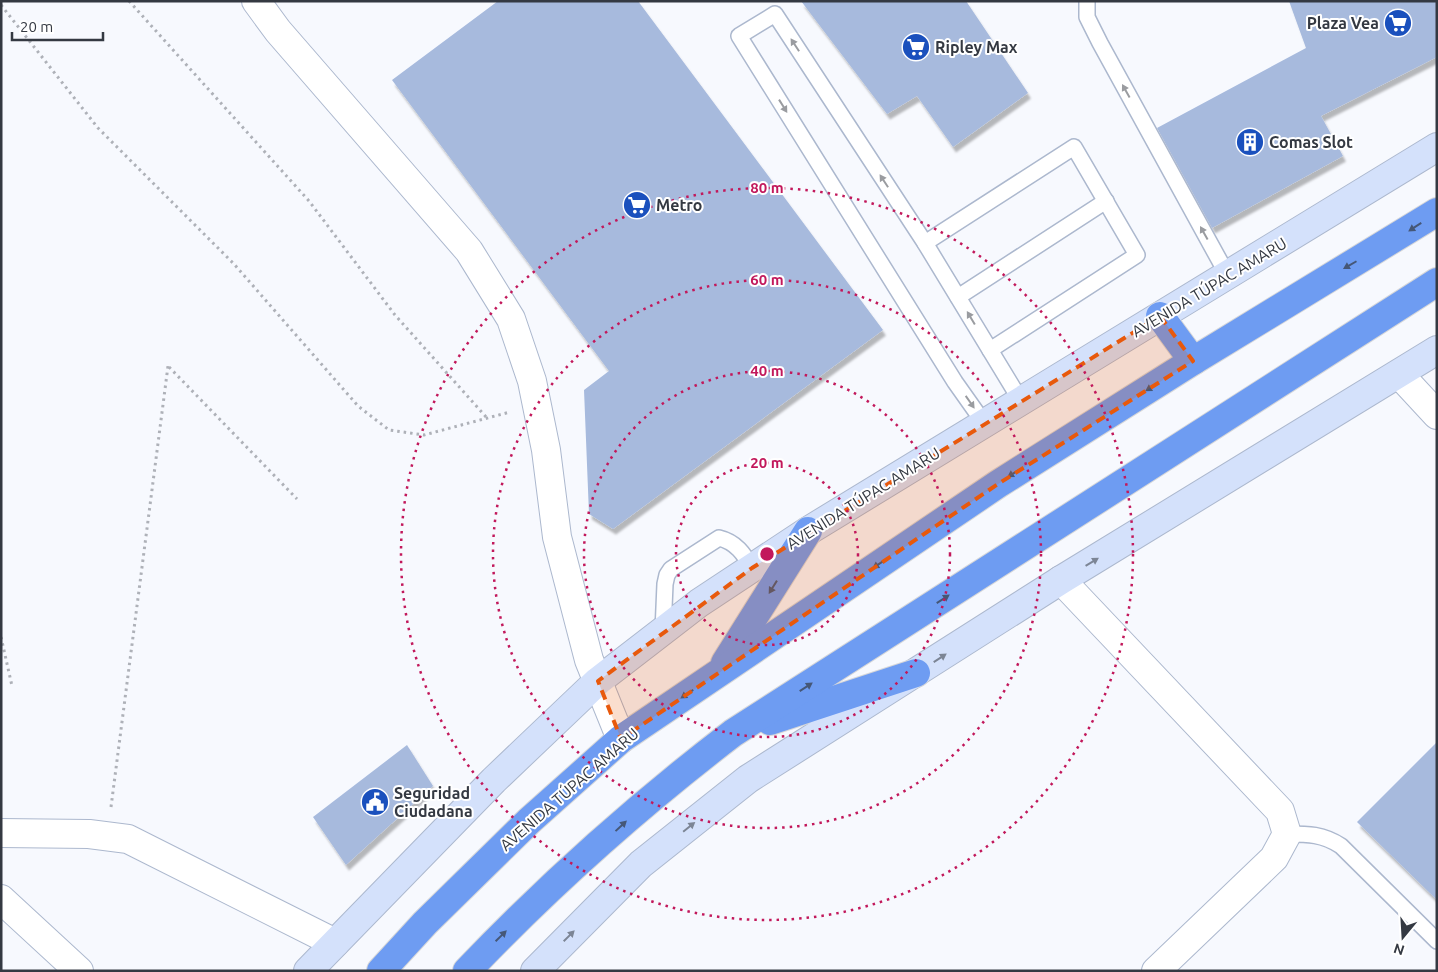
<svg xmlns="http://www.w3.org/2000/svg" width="1438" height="972" font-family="Ubuntu,sans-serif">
  <defs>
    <filter id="shadow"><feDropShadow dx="3" dy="5.5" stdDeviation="1" flood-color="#0004"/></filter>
  </defs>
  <rect width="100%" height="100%" fill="#f7f9fe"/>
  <g fill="#a7badd" filter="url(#shadow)">
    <path d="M498,1H638L883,330L613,529L589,514L584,390L609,371L392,80Z"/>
    <path d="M801,1H966L1028,93L953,147L917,96L887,114Z"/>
    <path d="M1289,1H1437V57L1321,116L1343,156L1212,228L1157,128L1306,48Z"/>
    <path d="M1437,742V900L1357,822Z"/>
    <path d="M407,745L433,786L346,865L313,817Z"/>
  </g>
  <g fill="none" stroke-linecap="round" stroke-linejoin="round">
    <defs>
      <g id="lane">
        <path d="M1087,1V17L1100,43L1228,276"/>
        <path d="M925,243L1074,147L1137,255L990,350"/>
        <path d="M958,297L1106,201"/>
        <path d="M984,423L955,382L739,36L775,14L925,243L1021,401"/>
        <path d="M663,631L665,584L667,575L671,569L719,538C736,542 744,554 752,568"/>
        <path d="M1287,834C1308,834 1323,834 1341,846L1437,941"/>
      </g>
      <g id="street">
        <path d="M256,1L278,31L469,251L511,319L532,381L546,450L557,537L589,660L621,739"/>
        <path d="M1399,374L1437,415"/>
        <path d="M1061,580L1280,811L1287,834L1274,858L1156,971"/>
        <path d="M1,833L89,834L128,839L335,943"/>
        <path d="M1,899L79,971"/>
      </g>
      <g id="secondary">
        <path d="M308,971L494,780L598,681L699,603L808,531L1437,147"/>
        <path d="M535,971L641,864L748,779L1061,580L1437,350"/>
      </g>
      <g id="highway">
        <path d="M1160,316L1193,361"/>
        <path d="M725,663L808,531"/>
        <path d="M770,721L916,673"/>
        <path d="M381,971L425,923L529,821L621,739L998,484L1193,361L1437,212"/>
        <path d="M467,971C549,885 639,805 733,733L1437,282"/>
      </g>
    </defs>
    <use href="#lane" stroke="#acb8ce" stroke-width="18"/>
    <use href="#street" stroke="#acb8ce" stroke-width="30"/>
    <use href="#secondary" stroke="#acb8ce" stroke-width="30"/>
    <use href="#highway" stroke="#d6d7d9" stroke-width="30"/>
    <g stroke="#aeb1b8" stroke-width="3" stroke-dasharray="2.5 4" stroke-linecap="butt">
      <path d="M129,1L309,201L395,315L487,418"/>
      <path d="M1,5L98,128L234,264L358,406L389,430L424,435L510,412"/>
      <path d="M169,367L297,499"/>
      <path d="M1,637L12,686"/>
      <path d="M111,807L168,366"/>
    </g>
    <use href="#lane" stroke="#fff" stroke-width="15"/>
    <use href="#street" stroke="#fff" stroke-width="28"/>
    <use href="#secondary" stroke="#d4e1fb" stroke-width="28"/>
    <use href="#highway" stroke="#6e9cf2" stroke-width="28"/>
  </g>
  <defs><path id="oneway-solid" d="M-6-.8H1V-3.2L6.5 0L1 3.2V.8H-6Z" transform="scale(1.25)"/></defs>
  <g fill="#9a9ca0">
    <use href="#oneway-solid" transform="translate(795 45) rotate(-123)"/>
    <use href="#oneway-solid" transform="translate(1126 91) rotate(-119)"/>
    <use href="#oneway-solid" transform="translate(783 106) rotate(58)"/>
    <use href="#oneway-solid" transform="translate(884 181) rotate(-123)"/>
    <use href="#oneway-solid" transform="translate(1204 233) rotate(-119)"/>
    <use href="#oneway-solid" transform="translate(971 318) rotate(-121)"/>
    <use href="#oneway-solid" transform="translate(970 402) rotate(55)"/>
  </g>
  <g fill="#455777">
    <use href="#oneway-solid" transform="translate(1415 227) rotate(147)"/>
    <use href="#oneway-solid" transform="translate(1350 265) rotate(150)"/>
    <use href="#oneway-solid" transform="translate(1152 387) rotate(148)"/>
    <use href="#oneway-solid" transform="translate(1014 473) rotate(148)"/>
    <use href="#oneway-solid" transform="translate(879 564) rotate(146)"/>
    <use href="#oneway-solid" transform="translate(773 587) rotate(122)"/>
    <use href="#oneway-solid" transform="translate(943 599) rotate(-33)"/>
    <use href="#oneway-solid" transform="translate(806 687) rotate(-33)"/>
    <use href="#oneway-solid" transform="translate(687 694) rotate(146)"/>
    <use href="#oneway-solid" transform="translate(621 826) rotate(-43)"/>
    <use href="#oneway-solid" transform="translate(501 936) rotate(-44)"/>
  </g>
  <g fill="#7c8595">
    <use href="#oneway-solid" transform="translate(1092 562) rotate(-31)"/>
    <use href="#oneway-solid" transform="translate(940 658) rotate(-33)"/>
    <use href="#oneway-solid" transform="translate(689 827) rotate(-39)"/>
    <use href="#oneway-solid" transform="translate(569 936) rotate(-45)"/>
  </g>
  <path fill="#e8590c" fill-opacity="0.2" stroke="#e8590c" stroke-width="4" stroke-dasharray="10 6" stroke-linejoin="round" d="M1160,316L1193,361L998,484L621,739L598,681L752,568Z"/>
  <g fill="none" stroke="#c2185b" stroke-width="2.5" stroke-dasharray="2.5 5">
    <circle cx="767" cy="554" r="91"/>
    <circle cx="767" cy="554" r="183"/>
    <circle cx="767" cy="554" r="274"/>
    <circle cx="767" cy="554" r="366"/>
  </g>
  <defs>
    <symbol id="supermarket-disc" viewBox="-11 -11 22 22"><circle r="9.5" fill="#1a50bd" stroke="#fff"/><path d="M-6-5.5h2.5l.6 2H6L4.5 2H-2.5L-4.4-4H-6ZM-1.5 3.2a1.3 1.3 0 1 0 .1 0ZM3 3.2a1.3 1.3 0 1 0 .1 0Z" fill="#fff"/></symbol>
    <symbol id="building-disc" viewBox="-11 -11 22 22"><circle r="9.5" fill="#1a50bd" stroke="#fff"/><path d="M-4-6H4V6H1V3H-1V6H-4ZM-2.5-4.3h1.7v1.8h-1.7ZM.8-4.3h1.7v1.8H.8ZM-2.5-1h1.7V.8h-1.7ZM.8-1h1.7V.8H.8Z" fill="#fff"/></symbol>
    <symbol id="civic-disc" viewBox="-11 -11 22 22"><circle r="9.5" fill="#1a50bd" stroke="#fff"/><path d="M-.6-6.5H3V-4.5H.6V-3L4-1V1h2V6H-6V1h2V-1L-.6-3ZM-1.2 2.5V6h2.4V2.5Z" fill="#fff"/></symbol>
  </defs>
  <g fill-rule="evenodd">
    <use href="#supermarket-disc" x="1382" y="7" width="32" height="32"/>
    <use href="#supermarket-disc" x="900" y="31" width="32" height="32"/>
    <use href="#building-disc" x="1234" y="126" width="32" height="32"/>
    <use href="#supermarket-disc" x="621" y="189" width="32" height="32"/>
    <use href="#civic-disc" x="359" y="786" width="32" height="32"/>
  </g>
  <g text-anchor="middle" stroke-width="4" stroke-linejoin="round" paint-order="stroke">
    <g font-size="16" font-weight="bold" fill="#343942" stroke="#fff" text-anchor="start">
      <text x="1379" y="29" text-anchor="end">Plaza Vea</text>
      <text x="935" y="53">Ripley Max</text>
      <text x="1269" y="148">Comas Slot</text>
      <text x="656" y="211">Metro</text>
      <text x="394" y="799">Seguridad<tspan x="394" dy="18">Ciudadana</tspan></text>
    </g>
    <g font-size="16" fill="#343942" stroke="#fff">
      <text transform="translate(1209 287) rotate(-31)" y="6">AVENIDA TÚPAC AMARU</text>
      <text transform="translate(863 498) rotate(-32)" y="6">AVENIDA TÚPAC AMARU</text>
      <text transform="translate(569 789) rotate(-41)" y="6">AVENIDA TÚPAC AMARU</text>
    </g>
  </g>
  <circle cx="767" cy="554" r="8" fill="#c2185b" stroke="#fff" stroke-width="2.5"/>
  <g font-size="15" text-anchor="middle" font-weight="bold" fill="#c2185b" stroke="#fff" stroke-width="4" stroke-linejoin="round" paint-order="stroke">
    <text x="767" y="193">80 m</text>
    <text x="767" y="285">60 m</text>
    <text x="767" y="376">40 m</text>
    <text x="767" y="468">20 m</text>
  </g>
  <rect width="1438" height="972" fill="none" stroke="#343942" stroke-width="5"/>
  <g transform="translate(1403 937) rotate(198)" stroke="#ffffff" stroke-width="4" paint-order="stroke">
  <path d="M0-4L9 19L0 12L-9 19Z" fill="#343942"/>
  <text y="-8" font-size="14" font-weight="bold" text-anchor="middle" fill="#343942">N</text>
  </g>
  <path d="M12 32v8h91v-8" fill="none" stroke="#343942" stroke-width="2.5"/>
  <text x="20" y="32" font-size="15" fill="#343942" stroke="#ffffff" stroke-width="4" paint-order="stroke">20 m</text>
</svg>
